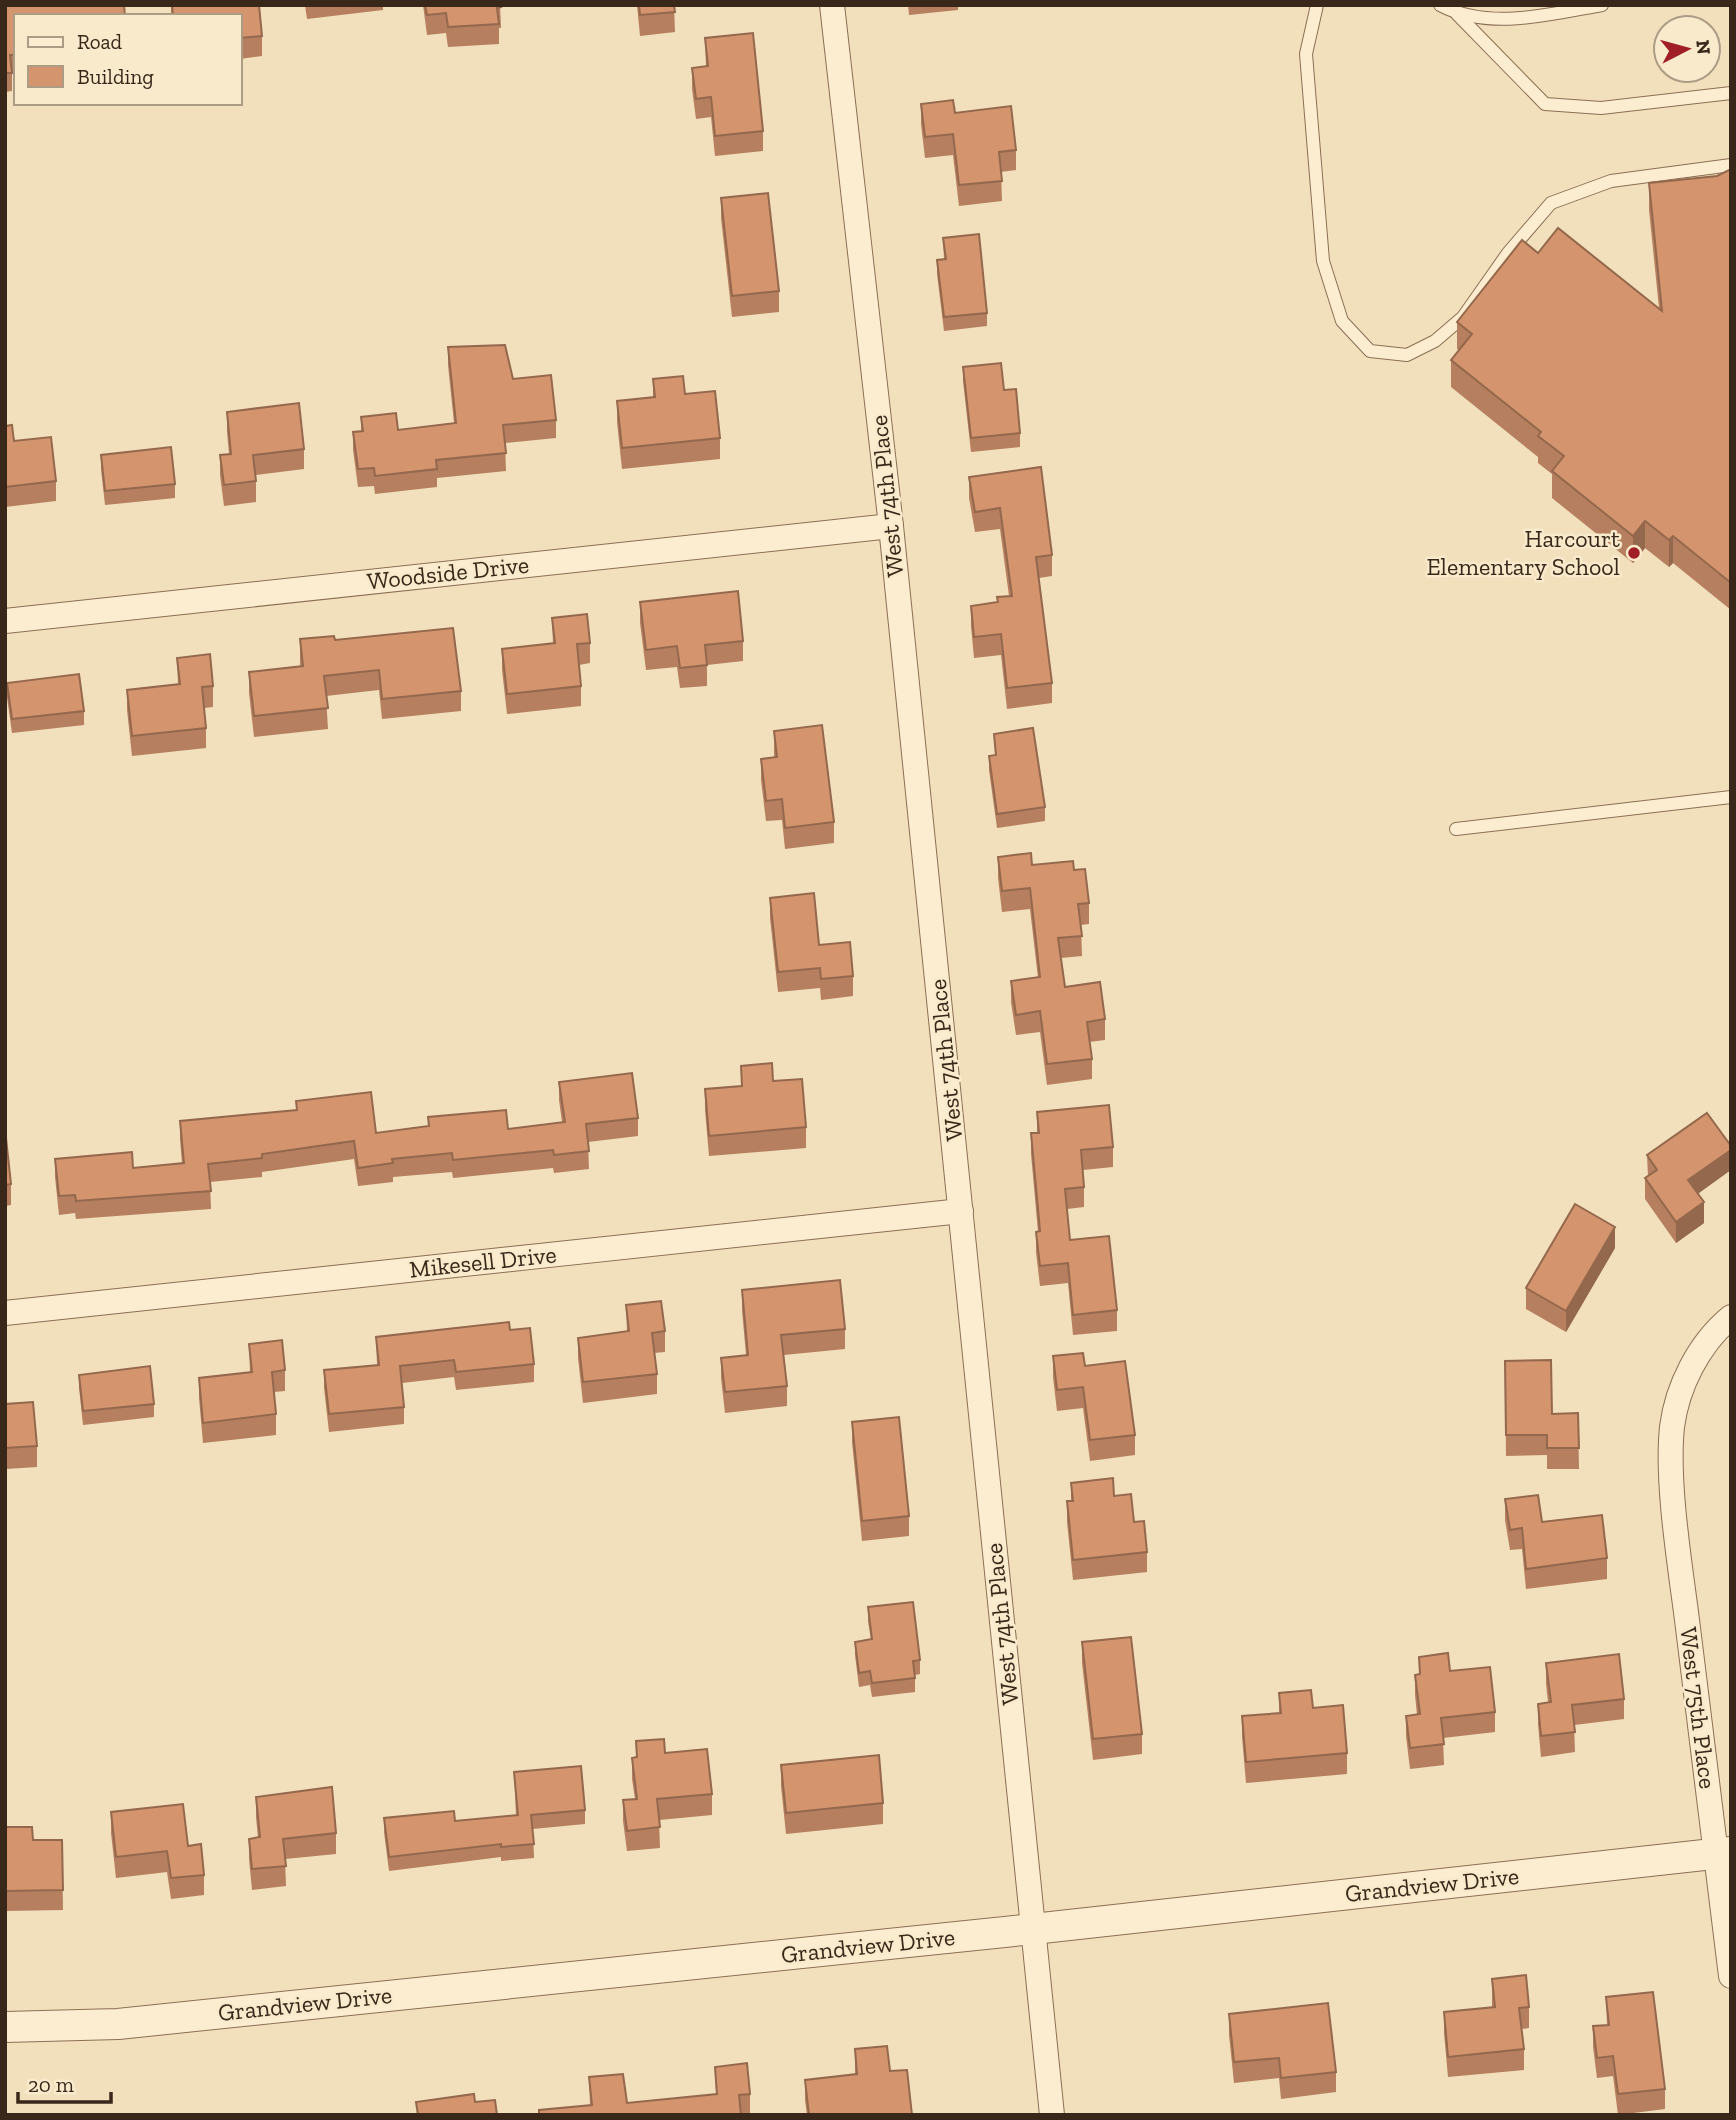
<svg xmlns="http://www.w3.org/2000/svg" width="1736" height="2120" font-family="'Zilla Slab',serif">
  <rect width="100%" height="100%" fill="#f2dfbc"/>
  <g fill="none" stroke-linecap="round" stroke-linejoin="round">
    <defs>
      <g id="service">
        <path d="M1317,5L1306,54L1323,261L1342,321L1370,351L1407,355L1435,341L1463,317L1508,253L1551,203L1611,181L1731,165"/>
        <path d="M1440,5C1489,31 1551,14 1602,5"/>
        <path d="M1457,14L1545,104L1601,108L1731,93"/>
        <path d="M1456,829L1731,797"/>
      </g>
      <g id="minor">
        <path d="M832,5L891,526L1052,2115"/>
        <path d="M5,621L891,526"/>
        <path d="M5,1313L961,1211"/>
        <path d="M1731,1317C1699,1343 1677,1387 1672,1427C1666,1485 1681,1570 1688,1628C1702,1744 1717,1860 1731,1976"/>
      </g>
      <path id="tertiary" d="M5,2027L118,2024L1033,1929L1731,1852"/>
    </defs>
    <use href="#service" stroke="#8b6f54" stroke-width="14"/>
    <use href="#minor" stroke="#8b6f54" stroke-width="26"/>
    <use href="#tertiary" stroke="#8b6f54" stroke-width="32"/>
    <use href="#service" stroke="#fcedd0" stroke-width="12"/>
    <use href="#minor" stroke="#fcedd0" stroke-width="24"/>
    <use href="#tertiary" stroke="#fcedd0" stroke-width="30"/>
  </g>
  <g fill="#b67f5f">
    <path d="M5,5L16,16L15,73H12V91L5,92Z"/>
    <path d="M171,5H259L262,36V56L240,59V16H171Z"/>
    <path d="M305,5H383V10L307,19Z"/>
    <path d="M423,5H500L501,28H499V44L448,47L446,33L427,35Z"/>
    <path d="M637,5H674L675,32L640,36Z"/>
    <path d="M908,5H958V10L909,15Z"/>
    <path d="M705,38L763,131V151L715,156L711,117L696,119L692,89V68L706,67Z"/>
    <path d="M921,104L955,113L1016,150V170L1001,172L1002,201L959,206L953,155L925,158L921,124Z"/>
    <path d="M1731,169V610L1673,563L1669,567L1645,548L1633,563L1552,498V474L1538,463V457L1451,387V360L1459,350L1457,349V322L1538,253L1659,308L1649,210V183L1717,176Z"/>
    <path d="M721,198L779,291V312L732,317L721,218Z"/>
    <path d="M943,238L987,313V326L944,331L937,274V260L944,259Z"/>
    <path d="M448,347L513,379L556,420V438L505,443L506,471L437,478V487L375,494L374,486L358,487L353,450V432L361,431V417L398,430L454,423L448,365Z"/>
    <path d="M963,367L1004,390L1020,433V447L971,452L963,381Z"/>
    <path d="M653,379L685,394L720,438V459L622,469L617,422V401L653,397Z"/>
    <path d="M227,412L304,449V469L256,475V502L224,506L220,475V455L229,454L227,432Z"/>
    <path d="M5,426L14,441L56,481V501L5,507Z"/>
    <path d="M101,455L175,484V498L105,505L101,469Z"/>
    <path d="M969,477L1052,555V576L1039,578L1052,683V703L1007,709L1001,655L974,658L971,626V606L997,602L1009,596L1000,529L975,532L969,498Z"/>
    <path d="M640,602L743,641V661L707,665V686L680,688L677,667L646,670L640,623Z"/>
    <path d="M552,618L590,643V663L579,665L581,686V706L507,714L502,670V649L553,644Z"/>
    <path d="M300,639L335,640L461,691V711L382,719L379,690L326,696L328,729L254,737L249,693V672L300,667Z"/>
    <path d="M177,658L213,686V707L204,708L206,728V748L132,756L127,710V690L178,684Z"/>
    <path d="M7,683L84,711V725L12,733L7,697Z"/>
    <path d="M774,731L834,822V843L785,849L782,820L766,821L761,780V759L774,758Z"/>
    <path d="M994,734L1045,807V821L997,828L989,770V756L995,755Z"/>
    <path d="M998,857L1032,865L1074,870L1089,903V924L1081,925L1082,956L1061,958L1065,987L1105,1019V1040L1089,1042L1092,1059V1079L1047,1085L1040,1032L1016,1035L1011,1002V981L1038,978L1030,909L1002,912L998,878Z"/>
    <path d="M770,898L819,945L853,976V996L821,1000L820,988L778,992L770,918Z"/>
    <path d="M741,1066L773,1081L806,1127V1148L709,1156L705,1110V1089L741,1086Z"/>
    <path d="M559,1082L638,1118V1136L588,1142L589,1169L554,1173L553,1168L453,1178L452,1172L393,1177V1182L358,1186L354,1159L262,1172V1177L210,1182L211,1209L76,1219L75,1213L59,1215L55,1177V1159L133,1168L182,1163L180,1139V1121L296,1110V1101L376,1133L428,1126V1117L508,1129L562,1122L559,1100Z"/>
    <path d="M1037,1112L1113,1147V1167L1083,1170L1084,1187V1207L1067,1209L1070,1240L1117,1310V1331L1073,1335L1068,1283L1040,1286L1036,1252V1232H1038L1031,1154V1133H1037Z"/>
    <path d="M5,1138L11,1184V1205L5,1206Z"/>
    <path d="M1647,1155L1698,1194L1704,1223L1676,1243L1645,1199V1178L1648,1177Z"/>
    <path d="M1615,1248L1566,1332L1526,1309V1288Z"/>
    <path d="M742,1290L845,1329V1349L784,1355L787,1386V1406L725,1413L721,1378V1358L746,1355L742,1310Z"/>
    <path d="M626,1305L665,1331V1352L654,1353L657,1374V1394L583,1403L578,1358V1338L627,1332Z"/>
    <path d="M510,1330L534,1364V1382L456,1390L454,1377L402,1383L404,1407V1424L329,1432L324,1388V1370L377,1365L376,1337Z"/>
    <path d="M249,1344L285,1370V1391L274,1392L276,1414V1435L203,1443L199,1398V1378L250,1372Z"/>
    <path d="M1053,1356L1135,1435V1455L1090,1461L1083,1408L1057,1411L1053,1377Z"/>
    <path d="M1505,1361L1552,1414L1578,1413L1579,1469H1547V1455L1506,1456Z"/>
    <path d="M79,1375L154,1404V1417L83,1425L79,1388Z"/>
    <path d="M5,1404L37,1446V1467L6,1469L5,1486Z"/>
    <path d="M852,1422L909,1516V1536L862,1541L852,1442Z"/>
    <path d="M1071,1483L1114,1496L1134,1522L1147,1552V1572L1073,1580L1067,1522V1501H1071Z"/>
    <path d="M1505,1499L1542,1522L1607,1558V1579L1526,1589L1522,1549L1510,1550L1505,1520Z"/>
    <path d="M868,1607L920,1660V1674L915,1675V1692L872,1697L870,1685L859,1687L855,1655V1642L871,1640L868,1621Z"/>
    <path d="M1082,1642L1142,1734V1754L1093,1760L1082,1663Z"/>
    <path d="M1419,1657L1450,1671L1495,1712V1732L1443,1738L1444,1765L1410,1769L1406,1736V1716L1417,1715L1415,1695V1675L1419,1674Z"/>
    <path d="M1546,1663L1624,1699V1719L1574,1725L1575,1752L1541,1757L1538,1724V1704L1548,1702L1546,1684Z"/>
    <path d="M1279,1693L1313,1708L1347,1753V1774L1246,1783L1242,1737V1716L1279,1713Z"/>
    <path d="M636,1741L665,1753L712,1794V1815L659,1820L660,1848L627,1851L623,1821V1800L635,1799L632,1779V1758H636Z"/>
    <path d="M781,1765L883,1803V1824L786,1834L781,1786Z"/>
    <path d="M514,1772L585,1810V1824L533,1829L534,1858L501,1861V1857L389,1871L384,1832V1818L455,1821L516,1815Z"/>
    <path d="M256,1797L336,1833V1854L285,1859L286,1886L252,1890L249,1859V1839L258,1838L256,1817Z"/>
    <path d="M111,1812L188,1846L204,1875V1895L171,1899L167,1872L116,1878L111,1833Z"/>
    <path d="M5,1827L33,1840H62L63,1910L5,1911Z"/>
    <path d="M1492,1979L1529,2007V2028L1521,2029L1524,2049V2070L1448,2077L1444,2033V2012L1492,2008Z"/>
    <path d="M1606,1997L1665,2089V2109L1618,2115L1613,2076L1597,2078L1593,2047V2026L1607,2025Z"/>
    <path d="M1229,2014L1336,2072V2092L1281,2099L1279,2078L1234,2083L1229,2035Z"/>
    <path d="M855,2049L890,2071L912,2115H807L805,2100V2080L855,2074Z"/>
    <path d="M715,2067L750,2094V2114L539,2115L590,2105L589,2077L627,2103L716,2094Z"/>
  </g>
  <g fill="#94684d">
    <path d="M1645,521V548L1633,563V536Z"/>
    <path d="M1673,536V563L1669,567V540Z"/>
    <path d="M1731,1150V1170L1688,1201V1180Z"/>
    <path d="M1704,1202V1223L1676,1243V1222Z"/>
    <path d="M1615,1227V1248L1566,1332V1311Z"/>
  </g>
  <g fill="#d4946e" stroke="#94684d" stroke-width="2">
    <path d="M5,5H124L125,16H16V38H14L15,55H10L12,73H5Z"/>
    <path d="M172,5H259L262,36L240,38V16H173Z"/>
    <path d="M425,5H500L501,7L497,8L499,24L448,27L446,13L427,15Z"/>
    <path d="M639,5H674L675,12L640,15Z"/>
    <path d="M753,33L763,131L715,136L711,97L696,99L692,68L708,66L705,38Z"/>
    <path d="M953,100L955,113L1011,106L1016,150L999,152L1002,181L959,185L953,134L925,137L921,104Z"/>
    <path d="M1731,169V583L1673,536L1669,540L1645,521L1633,536L1552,471L1564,456L1538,436L1541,432L1451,360L1472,334L1457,322L1522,240L1538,253L1558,228L1662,311L1649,183L1717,176Z"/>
    <path d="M768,193L779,291L732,296L721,198Z"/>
    <path d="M979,234L987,313L944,317L937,260L946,259L943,238Z"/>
    <path d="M505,345L513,379L551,375L556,420L503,425L506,453L436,460L437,469L375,476L374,468L358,469L353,432L363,431L361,417L396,413L398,430L456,423L448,347Z"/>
    <path d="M1001,363L1004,390L1016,389L1020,433L971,438L963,367Z"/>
    <path d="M683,376L685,394L715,391L720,438L622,448L617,401L655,397L653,379Z"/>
    <path d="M299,403L304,449L253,455L256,481L224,485L220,455L231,454L227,412Z"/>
    <path d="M12,425L14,441L51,437L56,481L5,487V426Z"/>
    <path d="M171,447L175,484L105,491L101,455Z"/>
    <path d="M1041,467L1052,555L1036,557L1052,683L1007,688L1001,634L974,637L971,606L998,602L997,597L1012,596L1000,508L975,512L969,477Z"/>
    <path d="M738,591L743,641L705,645L707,665L680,668L677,646L646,650L640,602Z"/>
    <path d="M587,614L590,643L577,644L581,686L507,694L502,649L555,643L552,618Z"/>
    <path d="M453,628L461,691L382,699L379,670L324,676L328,708L254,716L249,672L303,666L300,639L334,636L335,640Z"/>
    <path d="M210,654L213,686L202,687L206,728L132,736L127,690L180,684L177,658Z"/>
    <path d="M79,674L84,711L12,719L7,683Z"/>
    <path d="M822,725L834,822L785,828L782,799L766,801L761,759L777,757L774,731Z"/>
    <path d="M1033,728L1045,807L997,814L989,756L996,755L994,734Z"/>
    <path d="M1031,853L1032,865L1073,861L1074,870L1085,869L1089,903L1078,904L1082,936L1058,938L1065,987L1100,982L1105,1019L1087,1022L1092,1059L1047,1064L1040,1011L1016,1015L1011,981L1040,977L1030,888L1002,891L998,857Z"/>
    <path d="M814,893L819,945L850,942L853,976L821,979L820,968L778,972L770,898Z"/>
    <path d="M772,1063L773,1081L802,1079L806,1127L709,1136L705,1089L742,1086L741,1066Z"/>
    <path d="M632,1073L638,1118L586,1124L589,1151L554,1155L553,1150L453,1160L452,1153L392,1159L393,1163L358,1168L354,1141L262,1154V1158L208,1164L211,1191L76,1201L75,1195L59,1196L55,1159L132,1152L133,1168L184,1163L180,1121L297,1110L296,1101L371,1092L376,1133L429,1126L428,1117L506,1110L508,1129L565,1122L559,1082Z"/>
    <path d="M1109,1105L1113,1147L1081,1150L1084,1187L1065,1189L1070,1240L1109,1236L1117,1310L1073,1315L1068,1263L1040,1266L1036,1232L1040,1231L1031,1133H1039L1037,1112Z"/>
    <path d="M1707,1113L1731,1146V1150L1688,1180L1704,1202L1676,1222L1645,1178L1657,1170L1647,1155Z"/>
    <path d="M5,1138H6L11,1184L5,1185Z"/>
    <path d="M1575,1204L1615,1227L1566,1311L1526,1288Z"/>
    <path d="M840,1280L845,1329L781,1335L787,1386L725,1392L721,1358L748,1355L742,1290Z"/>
    <path d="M661,1301L665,1331L652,1333L657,1374L583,1382L578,1338L629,1331L626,1305Z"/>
    <path d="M509,1322L510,1330L530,1328L534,1364L456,1372L454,1360L400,1366L404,1407L329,1414L324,1370L379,1365L376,1337Z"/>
    <path d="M282,1340L285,1370L272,1372L276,1414L203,1423L199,1378L252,1372L249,1344Z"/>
    <path d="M1083,1353L1085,1366L1125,1361L1135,1435L1090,1440L1083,1387L1057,1390L1053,1356Z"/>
    <path d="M1551,1360L1552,1414L1578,1413L1579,1448H1547V1435H1506L1505,1361Z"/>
    <path d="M150,1366L154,1404L83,1411L79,1375Z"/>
    <path d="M33,1402L37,1446L5,1448V1404Z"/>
    <path d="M899,1417L909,1516L862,1521L852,1422Z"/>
    <path d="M1113,1478L1114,1496L1131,1494L1134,1522L1144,1521L1147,1552L1073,1560L1067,1501H1073L1071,1483Z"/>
    <path d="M1538,1495L1542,1522L1602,1515L1607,1558L1526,1569L1522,1528L1510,1530L1505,1499Z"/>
    <path d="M913,1602L920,1660L913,1661L915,1678L872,1683L870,1671L859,1673L855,1642L872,1639L868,1607Z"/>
    <path d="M1131,1637L1142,1734L1093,1739L1082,1642Z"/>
    <path d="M1448,1653L1450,1671L1490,1667L1495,1712L1441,1718L1444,1744L1410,1748L1406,1716L1420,1714L1415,1675L1420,1674L1419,1657Z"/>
    <path d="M1619,1654L1624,1699L1572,1705L1575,1732L1541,1736L1538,1704L1551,1702L1546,1663Z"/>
    <path d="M1311,1690L1313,1708L1343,1705L1347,1753L1246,1762L1242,1716L1281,1713L1279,1693Z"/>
    <path d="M664,1739L665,1753L707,1749L712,1794L657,1799L660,1827L627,1831L623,1800L637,1799L632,1758L637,1757L636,1741Z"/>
    <path d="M879,1755L883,1803L786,1813L781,1765Z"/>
    <path d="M581,1766L585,1810L531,1815L534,1844L501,1847V1844L389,1857L384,1818L454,1811L455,1821L518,1815L514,1772Z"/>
    <path d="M332,1787L336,1833L283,1839L286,1866L252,1869L249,1839L260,1837L256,1797Z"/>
    <path d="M183,1804L188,1846L201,1844L204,1875L171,1878L167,1851L116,1857L111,1812Z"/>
    <path d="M5,1827H32L33,1840H62L63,1890L5,1891Z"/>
    <path d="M1526,1975L1529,2007L1519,2008L1524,2049L1448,2057L1444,2012L1495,2007L1492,1979Z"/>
    <path d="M1653,1992L1665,2089L1618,2094L1613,2056L1597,2058L1593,2026L1609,2025L1606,1997Z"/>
    <path d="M1328,2003L1336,2072L1281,2078L1279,2058L1234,2062L1229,2014Z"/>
    <path d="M887,2046L890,2071L907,2070L912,2115H809L805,2080L857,2074L855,2049Z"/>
    <path d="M747,2063L750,2094L739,2095L741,2115H539V2110L592,2105L589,2077L623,2074L627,2103L717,2094L715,2067Z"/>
    <path d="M474,2094L475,2102L495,2100L497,2115H418L416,2102Z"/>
  </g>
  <circle fill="#a01e25" stroke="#f9eacc" stroke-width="2.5" cx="1634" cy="553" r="7"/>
  <g text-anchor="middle" stroke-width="5" stroke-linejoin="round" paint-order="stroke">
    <g font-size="24" fill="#39281a" stroke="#f9eacc">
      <text transform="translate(887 496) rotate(-96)" y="8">West 74th Place</text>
      <text transform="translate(448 573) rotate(-6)" y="8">Woodside Drive</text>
      <text transform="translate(946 1060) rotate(-96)" y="8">West 74th Place</text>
      <text transform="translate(483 1262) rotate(-6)" y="8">Mikesell Drive</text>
      <text transform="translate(1002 1624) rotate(-96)" y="8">West 74th Place</text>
      <text transform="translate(1698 1708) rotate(83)" y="8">West 75th Place</text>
      <text transform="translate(1432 1885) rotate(-6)" y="8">Grandview Drive</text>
      <text transform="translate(868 1946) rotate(-6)" y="8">Grandview Drive</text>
      <text transform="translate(305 2004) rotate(-6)" y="8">Grandview Drive</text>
    </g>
    <g font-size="24" fill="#39281a" stroke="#f9eacc" text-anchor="end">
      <text x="1620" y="547">Harcourt<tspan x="1620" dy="28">Elementary School</tspan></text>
    </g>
  </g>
  <rect width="1736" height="2120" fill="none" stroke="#39281a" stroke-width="14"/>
  <rect x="14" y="14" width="228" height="91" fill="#f9eacc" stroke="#ac9c85" stroke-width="2"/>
  <rect x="28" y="37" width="35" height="10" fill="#fcedd0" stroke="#ac9c85" stroke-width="2"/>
  <text x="77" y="49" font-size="21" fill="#39281a">Road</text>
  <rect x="28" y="66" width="35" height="21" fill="#d4946e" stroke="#ac9c85" stroke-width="2"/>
  <text x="77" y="84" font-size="21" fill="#39281a">Building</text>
  <g transform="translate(1687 49) rotate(84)"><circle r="33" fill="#f9eacc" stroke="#ac9c85" stroke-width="2"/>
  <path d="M0-5L12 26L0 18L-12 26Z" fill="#a01e25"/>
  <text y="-10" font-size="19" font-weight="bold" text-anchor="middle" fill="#39281a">N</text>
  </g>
  <path d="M18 2092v10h93v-10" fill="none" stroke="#39281a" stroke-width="3.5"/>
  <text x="28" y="2092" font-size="21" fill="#39281a" stroke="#f9eacc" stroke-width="5" paint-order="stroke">20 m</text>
</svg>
